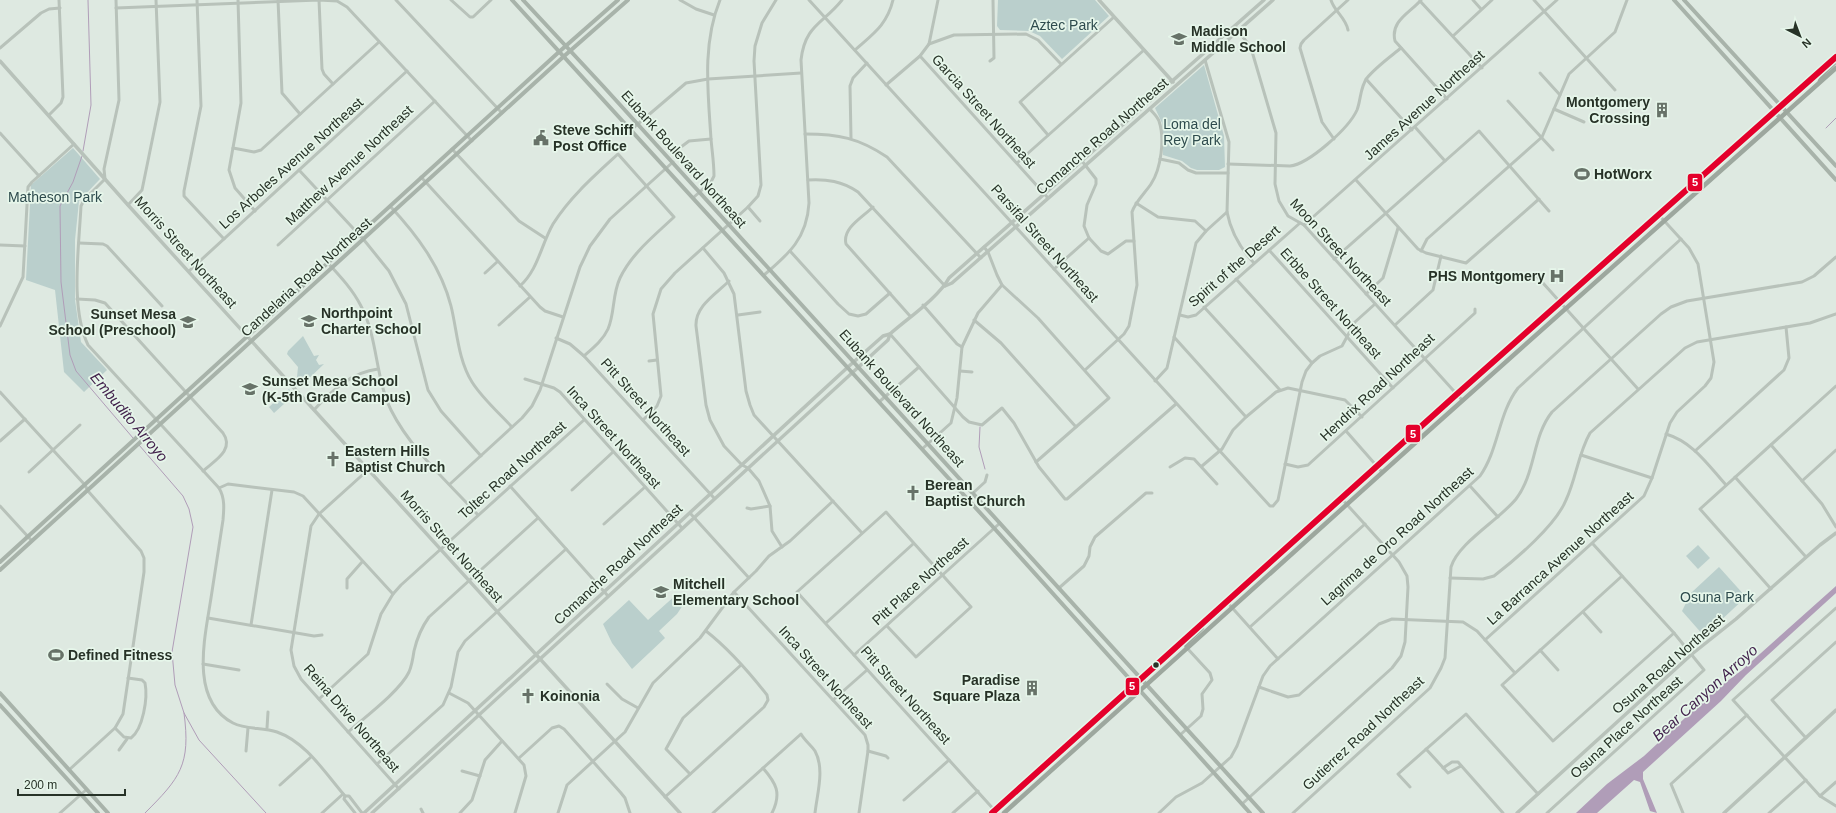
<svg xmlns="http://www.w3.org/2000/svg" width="1836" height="813" font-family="Arial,sans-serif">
  <rect width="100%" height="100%" fill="#dee9e1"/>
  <g fill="#bacfcc">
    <path d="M998,0H1095L1109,16L1062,59L1040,36L1029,31L1000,30L997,26Z"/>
    <path d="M1204,65L1224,136L1225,167L1219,170H1197L1191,168L1182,161L1163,155L1162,123L1155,108Z"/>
    <path d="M73,148L100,179L79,201L75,240V300L81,342L107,370L84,392L64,372L55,290L26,280L31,185Z"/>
    <path d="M303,336L314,356L319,355L316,360L319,365L324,364L303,384L297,377L298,367L287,354L288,351Z"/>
    <path d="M289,389L294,395L274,413L269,407Z"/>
    <path d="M1698,545L1710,558L1698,569L1686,556Z"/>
    <path d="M1719,567L1746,597L1704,636L1682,611L1691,593Z"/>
    <path d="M677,594L685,602L677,614L659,631L665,638L632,669L612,643L603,624L629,600L648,620Z"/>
  </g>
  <path fill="#b09db8" d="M1836,586V593L1746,675L1721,701L1643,772V779L1657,813L1650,811L1640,782L1634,780L1597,813H1576L1607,784L1644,756L1713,692L1742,670Z"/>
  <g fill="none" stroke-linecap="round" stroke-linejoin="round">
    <g stroke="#b09db8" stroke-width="1">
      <path d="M1826,128L1836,118"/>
      <path d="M83,151L91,105L88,0"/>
      <path d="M82,156L73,182L60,206L61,282L70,355L76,371L133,438"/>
      <path d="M980,427L979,447L985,469"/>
      <path d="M139,445L183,496L189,509L193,527L172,652L175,685L184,713L199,740L266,813"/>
      <path d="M145,813C180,778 191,765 184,713"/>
    </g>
    <g stroke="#b8c2ba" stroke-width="3">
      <path d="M116,0L119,100L104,169L105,179L84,200L81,206C79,247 70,308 88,345L219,488C225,498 224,509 223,520C219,546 215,572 211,598C205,637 189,700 233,723C246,730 263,727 277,732C306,742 325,773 345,796H349L362,813"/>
      <path d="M197,0L201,106L184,191V196L224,239"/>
      <path d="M238,0L241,103L229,170L235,188L255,211"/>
      <path d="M278,0L282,93L300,114"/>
      <path d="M319,0L322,69L324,74L333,84"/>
      <path d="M396,0L502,113"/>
      <path d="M451,0L470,17H473L491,0"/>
      <path d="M680,0L696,9L714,15"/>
      <path d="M809,0L1270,506H1273L1278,500L1302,382L1306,371L1312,363L1320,356L1342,346L1355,322L1375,304"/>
      <path d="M1331,0C1334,11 1346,18 1348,30"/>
      <path d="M1421,0C1410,13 1390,21 1395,41L1447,99"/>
      <path d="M1473,0L1481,9"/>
      <path d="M1534,0L1615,90"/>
      <path d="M1420,1L1482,68"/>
      <path d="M116,8L319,0L337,1L347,7L472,141"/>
      <path d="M1235,26L1251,48L1276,133L1275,184L1279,201L1288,216L1304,225L1462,400"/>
      <path d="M1453,36L1492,0"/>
      <path d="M929,44L954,35L1026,34L1038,40L1061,64"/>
      <path d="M0,48L41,13L49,9L60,8"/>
      <path d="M855,50C873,34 887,25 893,0"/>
      <path d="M920,56L1048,198"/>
      <path d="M1205,60L1229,142L1227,212C1231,233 1240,248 1254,263"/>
      <path d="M990,61L994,58L993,0"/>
      <path d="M1540,73L1560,95"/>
      <path d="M1366,79L1412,130"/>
      <path d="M886,85L920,56L929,44L938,0"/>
      <path d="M1508,101L1553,150"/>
      <path d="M1554,109L1584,122"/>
      <path d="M49,115L61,103L63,97L59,0"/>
      <path d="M1415,127L1445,161"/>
      <path d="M632,129L686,83L708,79L801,73"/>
      <path d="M0,133L39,176"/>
      <path d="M805,134C838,134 859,138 887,157L981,258"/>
      <path d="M1048,135L1020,102L1114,17"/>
      <path d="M851,138L850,86L853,78L867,63"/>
      <path d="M1334,139L1322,122L1300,48L1301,44L1304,40L1348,0"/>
      <path d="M681,147L689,141L711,139"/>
      <path d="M233,148L254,152L261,150L379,42"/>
      <path d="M452,149L519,221L545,238"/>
      <path d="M1160,159L1179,163L1188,170L1196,173H1228"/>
      <path d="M1082,161L1096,179V184L1087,205L1084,226L1089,238L1101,251L1108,254L1126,241H1134"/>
      <path d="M1017,163L1144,50"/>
      <path d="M1228,164L1290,166C1309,164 1349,128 1357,110C1361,100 1360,87 1367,78C1376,67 1390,57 1401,48"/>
      <path d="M299,170L364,240L389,271L406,304L428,390L441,411L481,456"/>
      <path d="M421,177L540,307L545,311L563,317"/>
      <path d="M808,180C827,179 842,181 858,192L945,286"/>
      <path d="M1356,180L1418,249L1426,253L1466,263L1539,199"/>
      <path d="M694,197L711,182L714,176C714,163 712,151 711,139C708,92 702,44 720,0"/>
      <path d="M1136,203L1158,217L1195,221L1206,231"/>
      <path d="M128,205L142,190L160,102L156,0"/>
      <path d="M390,206C417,235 441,267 451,306C457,330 458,360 472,382C482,398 499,413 512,427"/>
      <path d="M748,207L760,221"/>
      <path d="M873,207C863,217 842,228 846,244L910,316"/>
      <path d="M1304,225L1557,0"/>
      <path d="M79,243L103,244L107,246L162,306"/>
      <path d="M0,245L25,246"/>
      <path d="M278,245L435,101"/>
      <path d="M984,247L988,252L997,275L1002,285L1038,318L1109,398L1036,462"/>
      <path d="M703,248L724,273L734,294L746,391L750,405L754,415L862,533"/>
      <path d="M1269,250L1393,388"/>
      <path d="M790,251L838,304L849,314L858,316L866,314L890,293"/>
      <path d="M1421,251L1427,239L1542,137L1569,74L1615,32L1627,0"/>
      <path d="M1334,259L1479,131L1549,211"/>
      <path d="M328,263C340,276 353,290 361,306C378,338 375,377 391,410C411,450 449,483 478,515"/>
      <path d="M1054,269L1089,238"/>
      <path d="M189,271L407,71"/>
      <path d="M485,273L497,262"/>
      <path d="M1534,273L1638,389"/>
      <path d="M764,275C789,254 807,238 809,203L801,60C805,25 823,24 842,0"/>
      <path d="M1236,279L1312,363"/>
      <path d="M729,281C716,294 695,306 696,326L706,405L710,420L724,446L742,465L748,468L759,481L770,506L772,531L782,547"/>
      <path d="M520,286C538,270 541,245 553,224C570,197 594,176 618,154L674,217C654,236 632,253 620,278C612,295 615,313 608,329C603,340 593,348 584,356"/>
      <path d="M1366,294L1383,278L1398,228"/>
      <path d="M77,299L95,300L105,303L223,433C235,450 214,461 203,471"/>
      <path d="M923,305L957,344L962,347"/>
      <path d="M1204,307L1280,390"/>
      <path d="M738,315L760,312"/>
      <path d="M1180,315L1188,317L1196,315L1300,223"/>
      <path d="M974,320L1001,343L1076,427"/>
      <path d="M499,325L530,297"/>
      <path d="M1395,325L1433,290L1441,256"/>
      <path d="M0,326L23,277L28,187L32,182L74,144"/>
      <path d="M890,334L963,417L969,422L982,425L1002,408L1014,423L1039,467L1065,499H1067L1176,404"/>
      <path d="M1174,337L1246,417"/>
      <path d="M556,338L570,344L584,356L714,498"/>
      <path d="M649,361L657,360"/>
      <path d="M1085,370L1124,334L1129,326L1137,285L1132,212C1135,202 1145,193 1151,184C1161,169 1165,139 1159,121C1157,116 1153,113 1150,109"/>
      <path d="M960,371L972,372"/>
      <path d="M525,379L554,388L560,392L682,528"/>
      <path d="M1155,381L1167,368L1196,243L1206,231L1227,212"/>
      <path d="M0,392L85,485L88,491L141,551L144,558V572L123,714L115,728L69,770"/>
      <path d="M879,402L919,367"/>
      <path d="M314,410C331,391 352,372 378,369"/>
      <path d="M643,420L657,406L661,396L653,314L661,289L675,273L748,207L758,196L761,185L754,61L755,46L762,23L776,0"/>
      <path d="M1346,431L1382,472"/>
      <path d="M1666,434C1693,442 1708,465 1726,485"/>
      <path d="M0,441L25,419"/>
      <path d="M1771,445L1822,504L1836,527"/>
      <path d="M922,449L951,423L957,398L962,347L978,313L1002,285"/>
      <path d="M1695,451L1784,370L1789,358L1786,327"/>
      <path d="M1581,455L1652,478"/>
      <path d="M1285,464L1298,467L1308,465L1475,313V309"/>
      <path d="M1202,466L1222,449L1233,430L1246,417L1276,392L1288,388L1345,400L1362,417"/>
      <path d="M1170,467L1185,458L1194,459L1217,484"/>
      <path d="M369,469L319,514L311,526L291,650L294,666L301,679L399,789"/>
      <path d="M29,472L80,425"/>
      <path d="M1735,477L1806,557"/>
      <path d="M1802,481L1836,450"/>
      <path d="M450,484L522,418L532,406L540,390L580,267L590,246L610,219L673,162"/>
      <path d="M510,486L608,596"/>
      <path d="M1470,486L1498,517"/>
      <path d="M219,488L228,484L294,492L303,496L393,594"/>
      <path d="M572,490L613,452"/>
      <path d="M973,493L985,482L987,475"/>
      <path d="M0,506L32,541"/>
      <path d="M747,508L751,509L770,506"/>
      <path d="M690,513L749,578"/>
      <path d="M604,524L645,487"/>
      <path d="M1622,576L1502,685L1553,741L1674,633"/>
      <path d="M1450,578L1483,579L1494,576C1516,559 1556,525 1566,500C1576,479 1578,454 1590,433L1685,348L1697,342L1810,323L1836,314"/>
      <path d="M347,588V579L362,562"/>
      <path d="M1059,588L1084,566L1089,556L1090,547L1095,537L1146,493H1152"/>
      <path d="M1771,589L1700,509L1836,386"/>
      <path d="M734,592L865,735L868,745V751L859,813"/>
      <path d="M1227,602L1278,659"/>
      <path d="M1836,608L1733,700L1820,796L1836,806"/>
      <path d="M1583,612L1601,632"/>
      <path d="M208,618L314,636L322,635"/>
      <path d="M826,623L913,544"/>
      <path d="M251,625L272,490"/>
      <path d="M887,626L916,657L971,607L886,512L797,592L997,813"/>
      <path d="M1250,627L1365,524"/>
      <path d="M1485,640L1644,496L1652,478L1670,423L1677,412L1705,386L1711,378L1714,362L1698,264L1689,248L1658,214"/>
      <path d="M1540,650L1558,670"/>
      <path d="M854,655L1000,523"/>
      <path d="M203,664L239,670"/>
      <path d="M607,684L622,699L638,708"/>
      <path d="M1259,687L1288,697L1299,695L1379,624L1392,619L1463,622L1477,631L1515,673"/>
      <path d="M449,693L468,703L524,765L526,776L515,813"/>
      <path d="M319,699L368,654L381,614L393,594L401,585L584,420"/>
      <path d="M833,700L867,670"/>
      <path d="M115,728L124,737L131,738C143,729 148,698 145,683L142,680L128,678"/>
      <path d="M267,728L268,712"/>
      <path d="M348,732C365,717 400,691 409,672C412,665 413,658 414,651C417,638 421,628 429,617L538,518"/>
      <path d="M1180,735L1201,716L1203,709L1202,694L1212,680L1210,673L1187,648"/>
      <path d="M1806,738L1772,700L1836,642"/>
      <path d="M1426,749L1448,773L1461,766"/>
      <path d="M119,750L127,739"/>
      <path d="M246,751L248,728"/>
      <path d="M868,751L886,756L888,758"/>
      <path d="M519,758L552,728L559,726L564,729L621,793L625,798L630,813"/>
      <path d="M377,764L443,705L451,687L458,652L465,641L566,549"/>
      <path d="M763,768C776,783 782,793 772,813"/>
      <path d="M1443,768L1452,762H1458L1503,813"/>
      <path d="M462,771L480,776"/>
      <path d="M690,774L666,749L683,718L741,665"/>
      <path d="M280,785L311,757"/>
      <path d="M1410,787L1398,774L1466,714L1538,794"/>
      <path d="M345,796L344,799L355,813"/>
      <path d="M1820,796L1836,782"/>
      <path d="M665,797L764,707L768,700L767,695C749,672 729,649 706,631"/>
      <path d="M904,800L949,760"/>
      <path d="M1242,804L1392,668L1401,656L1405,642L1408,587L1407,576L1399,562L1341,498"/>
      <path d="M421,809L423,813"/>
      <path d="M60,813L86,790"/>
      <path d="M322,813L343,794"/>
      <path d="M460,813L472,800L485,760L502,741"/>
      <path d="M558,813L567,785L625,732L653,683L700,638L734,592L756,571L769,556L790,541L833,501"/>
      <path d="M713,813L801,734C805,741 811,745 815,751C825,769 817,794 815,813"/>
      <path d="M953,813L978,791"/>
      <path d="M1159,813L1176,797L1202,783L1231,757L1237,746L1263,676L1270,666L1480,476C1499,449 1498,414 1518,388L1681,239"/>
      <path d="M1293,813L1430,688L1441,668L1445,658L1451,567C1458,543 1499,520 1516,499C1536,473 1532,437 1552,412L1661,314L1671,307L1687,301L1802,282L1814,276L1836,257"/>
      <path d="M1547,813L1704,670L1674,633L1593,544"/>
      <path d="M1683,813L1671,784L1747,715"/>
      <path d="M1769,813L1806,780"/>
    </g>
    <g stroke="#b8c2ba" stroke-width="3.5">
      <path d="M1099,0L1173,82"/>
      <path d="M0,61L128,205L680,813"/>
      <path d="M945,286L952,283L1273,0"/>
      <path d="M364,813L848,367L883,336L890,334C907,319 939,297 949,278L1264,0"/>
      <path d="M372,813L888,340L890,334"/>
      <path d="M1517,813L1692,654L1736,619L1820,545L1836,533"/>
      <path d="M1724,813L1836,710"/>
    </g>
    <g stroke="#a8b3aa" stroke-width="4">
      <path d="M512,0L994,528L1250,813"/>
      <path d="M523,0L603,86L1263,813"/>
      <path d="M1674,0L1836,180"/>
      <path d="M1684,0L1836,166"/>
      <path d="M0,562L560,51L618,0"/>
      <path d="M0,570L562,58L628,0"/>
      <path d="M0,693L108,813"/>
      <path d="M0,705L98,813"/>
    </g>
    <g stroke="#9da79e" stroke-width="4.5">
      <path d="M1820,81L1824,73L1836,61"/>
      <path d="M1187,648L1186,644L1202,628L1201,625"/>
      <path d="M992,813L1457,394L1836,57"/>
      <path d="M1004,813L1434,426L1836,68"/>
    </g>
    <defs>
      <path id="bus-1" d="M992,813L1457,394L1836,57"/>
    </defs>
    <use href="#bus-1" stroke="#e6f6ea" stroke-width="9"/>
    <use href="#bus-1" stroke="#e4002b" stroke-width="6"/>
  </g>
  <defs>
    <symbol id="school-bare" viewBox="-9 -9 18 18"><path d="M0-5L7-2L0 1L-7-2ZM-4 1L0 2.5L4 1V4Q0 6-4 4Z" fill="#677268" stroke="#e6f6ea" stroke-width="2.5" paint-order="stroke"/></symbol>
    <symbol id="building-bare" viewBox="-9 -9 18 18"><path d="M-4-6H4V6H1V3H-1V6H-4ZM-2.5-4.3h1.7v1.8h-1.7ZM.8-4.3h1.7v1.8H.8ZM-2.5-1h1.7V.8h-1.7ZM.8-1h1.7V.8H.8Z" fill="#677268" stroke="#e6f6ea" stroke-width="2.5" paint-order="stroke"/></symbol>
    <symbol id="civic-bare" viewBox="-9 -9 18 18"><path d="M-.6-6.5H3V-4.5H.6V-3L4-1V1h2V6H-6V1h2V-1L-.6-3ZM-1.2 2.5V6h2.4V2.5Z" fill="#677268" stroke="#e6f6ea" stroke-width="2.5" paint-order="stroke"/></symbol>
    <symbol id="stadium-bare" viewBox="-9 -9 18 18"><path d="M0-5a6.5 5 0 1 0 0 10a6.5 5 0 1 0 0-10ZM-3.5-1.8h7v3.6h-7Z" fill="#677268" stroke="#e6f6ea" stroke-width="2.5" paint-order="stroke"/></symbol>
    <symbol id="hospital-bare" viewBox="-9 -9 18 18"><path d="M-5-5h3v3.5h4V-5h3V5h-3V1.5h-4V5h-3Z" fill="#677268" stroke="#e6f6ea" stroke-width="2.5" paint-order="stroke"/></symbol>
    <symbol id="church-bare" viewBox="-9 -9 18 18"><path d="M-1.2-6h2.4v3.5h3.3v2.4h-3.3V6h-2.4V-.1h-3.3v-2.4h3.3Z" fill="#677268" stroke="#e6f6ea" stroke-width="2.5" paint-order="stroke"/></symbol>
  </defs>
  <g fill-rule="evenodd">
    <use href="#school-bare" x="1168" y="28" width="22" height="22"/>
    <use href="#building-bare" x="1651" y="99" width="22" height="22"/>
    <use href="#civic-bare" x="530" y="127" width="22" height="22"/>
    <use href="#stadium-bare" x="1571" y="163" width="22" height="22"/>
    <use href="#hospital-bare" x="1546" y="265" width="22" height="22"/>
    <use href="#school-bare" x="298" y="310" width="22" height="22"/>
    <use href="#school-bare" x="177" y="311" width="22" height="22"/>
    <use href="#school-bare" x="239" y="378" width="22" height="22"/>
    <use href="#church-bare" x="322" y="448" width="22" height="22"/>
    <use href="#church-bare" x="902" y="482" width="22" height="22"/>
    <use href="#school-bare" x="650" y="581" width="22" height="22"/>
    <use href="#stadium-bare" x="45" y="644" width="22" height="22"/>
    <use href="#building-bare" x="1021" y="677" width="22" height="22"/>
    <use href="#church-bare" x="517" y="685" width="22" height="22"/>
  </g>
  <circle fill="#273227" stroke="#e6f6ea" stroke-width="1.5" cx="1156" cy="665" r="3.5"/>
  <g text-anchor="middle" stroke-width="3.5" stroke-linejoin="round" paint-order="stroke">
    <g font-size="14" fill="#2e4b4d" stroke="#e6f6ea">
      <text x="1064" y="30">Aztec Park</text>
      <text x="1192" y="129">Loma del<tspan x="1192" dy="16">Rey Park</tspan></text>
      <text x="55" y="202">Matheson Park</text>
      <text x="1717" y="602">Osuna Park</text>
    </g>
    <g font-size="14" font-weight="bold" fill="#273227" stroke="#e6f6ea" text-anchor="start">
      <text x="1191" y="36">Madison<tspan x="1191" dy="16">Middle School</tspan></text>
      <text x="1650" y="107" text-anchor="end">Montgomery<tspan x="1650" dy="16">Crossing</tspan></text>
      <text x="553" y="135">Steve Schiff<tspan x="553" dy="16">Post Office</tspan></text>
      <text x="1594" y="179">HotWorx</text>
      <text x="1545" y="281" text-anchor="end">PHS Montgomery</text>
      <text x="321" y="318">Northpoint<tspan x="321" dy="16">Charter School</tspan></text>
      <text x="176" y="319" text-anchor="end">Sunset Mesa<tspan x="176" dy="16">School (Preschool)</tspan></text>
      <text x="262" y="386">Sunset Mesa School<tspan x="262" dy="16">(K-5th Grade Campus)</tspan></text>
      <text x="345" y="456">Eastern Hills<tspan x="345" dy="16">Baptist Church</tspan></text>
      <text x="925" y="490">Berean<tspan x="925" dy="16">Baptist Church</tspan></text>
      <text x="673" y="589">Mitchell<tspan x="673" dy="16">Elementary School</tspan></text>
      <text x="68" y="660">Defined Fitness</text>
      <text x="1020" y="685" text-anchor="end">Paradise<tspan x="1020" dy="16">Square Plaza</tspan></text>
      <text x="540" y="701">Koinonia</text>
    </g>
    <g font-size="14" fill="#273227" stroke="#e6f6ea">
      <text transform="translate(1424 105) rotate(-42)" y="5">James Avenue Northeast</text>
      <text transform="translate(984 111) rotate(48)" y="5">Garcia Street Northeast</text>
      <text transform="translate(1102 136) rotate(-41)" y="5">Comanche Road Northeast</text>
      <text transform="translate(684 159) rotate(48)" y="5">Eubank Boulevard Northeast</text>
      <text transform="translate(291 163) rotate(-42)" y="5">Los Arboles Avenue Northeast</text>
      <text transform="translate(349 165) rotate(-43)" y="5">Matthew Avenue Northeast</text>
      <text transform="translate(1045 243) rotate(48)" y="5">Parsifal Street Northeast</text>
      <text transform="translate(186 252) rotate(48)" y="5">Morris Street Northeast</text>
      <text transform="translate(1341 252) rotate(47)" y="5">Moon Street Northeast</text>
      <text transform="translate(1234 266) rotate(-41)" y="5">Spirit of the Desert</text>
      <text transform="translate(306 277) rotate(-42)" y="5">Candelaria Road Northeast</text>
      <text transform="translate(1331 303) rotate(48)" y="5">Erbbe Street Northeast</text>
      <text transform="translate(1377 387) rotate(-43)" y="5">Hendrix Road Northeast</text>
      <text transform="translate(902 398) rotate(48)" y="5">Eubank Boulevard Northeast</text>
      <text transform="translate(646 407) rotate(48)" y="5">Pitt Street Northeast</text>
      <text transform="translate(614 437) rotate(48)" y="5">Inca Street Northeast</text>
      <text transform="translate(512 470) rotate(-42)" y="5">Toltec Road Northeast</text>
      <text transform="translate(1397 536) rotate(-42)" y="5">Lagrima de Oro Road Northeast</text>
      <text transform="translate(452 546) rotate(48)" y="5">Morris Street Northeast</text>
      <text transform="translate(1560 558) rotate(-42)" y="5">La Barranca Avenue Northeast</text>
      <text transform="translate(618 564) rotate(-43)" y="5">Comanche Road Northeast</text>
      <text transform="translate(920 581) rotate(-42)" y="5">Pitt Place Northeast</text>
      <text transform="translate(1668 664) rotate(-41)" y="5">Osuna Road Northeast</text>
      <text transform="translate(826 677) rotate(48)" y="5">Inca Street Northeast</text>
      <text transform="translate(906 695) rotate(48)" y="5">Pitt Street Northeast</text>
      <text transform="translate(352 718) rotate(49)" y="5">Reina Drive Northeast</text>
      <text transform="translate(1626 727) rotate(-42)" y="5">Osuna Place Northeast</text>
      <text transform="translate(1363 733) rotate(-43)" y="5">Gutierrez Road Northeast</text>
    </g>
    <g font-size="15" font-style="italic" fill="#43234d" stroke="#e6f6ea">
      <text transform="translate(129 417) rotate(50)" y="5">Embudito Arroyo</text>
      <text transform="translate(1705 693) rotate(-42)" y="5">Bear Canyon Arroyo</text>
    </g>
  </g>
  <g stroke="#e6f6ea" stroke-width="1.5">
    <rect x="1687" y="173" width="16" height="19" rx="4" fill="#e4002b"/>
    <rect x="1405" y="424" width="16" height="19" rx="4" fill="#e4002b"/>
    <rect x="1125" y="677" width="15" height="19" rx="4" fill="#e4002b"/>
  </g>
  <g font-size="11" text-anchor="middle" font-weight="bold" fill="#fff">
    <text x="1695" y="186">5</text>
    <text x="1413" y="438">5</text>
    <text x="1132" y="690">5</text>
  </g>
  <g transform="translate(1800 36) rotate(138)" stroke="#e6f6ea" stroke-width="3" paint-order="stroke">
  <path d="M0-3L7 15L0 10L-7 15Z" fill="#273227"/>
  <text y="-6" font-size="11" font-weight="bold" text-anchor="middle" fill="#273227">N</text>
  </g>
  <path d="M18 789v6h107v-6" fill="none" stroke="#273227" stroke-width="2"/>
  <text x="24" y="789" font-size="12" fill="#273227" stroke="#e6f6ea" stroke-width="3" paint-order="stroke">200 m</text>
</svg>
